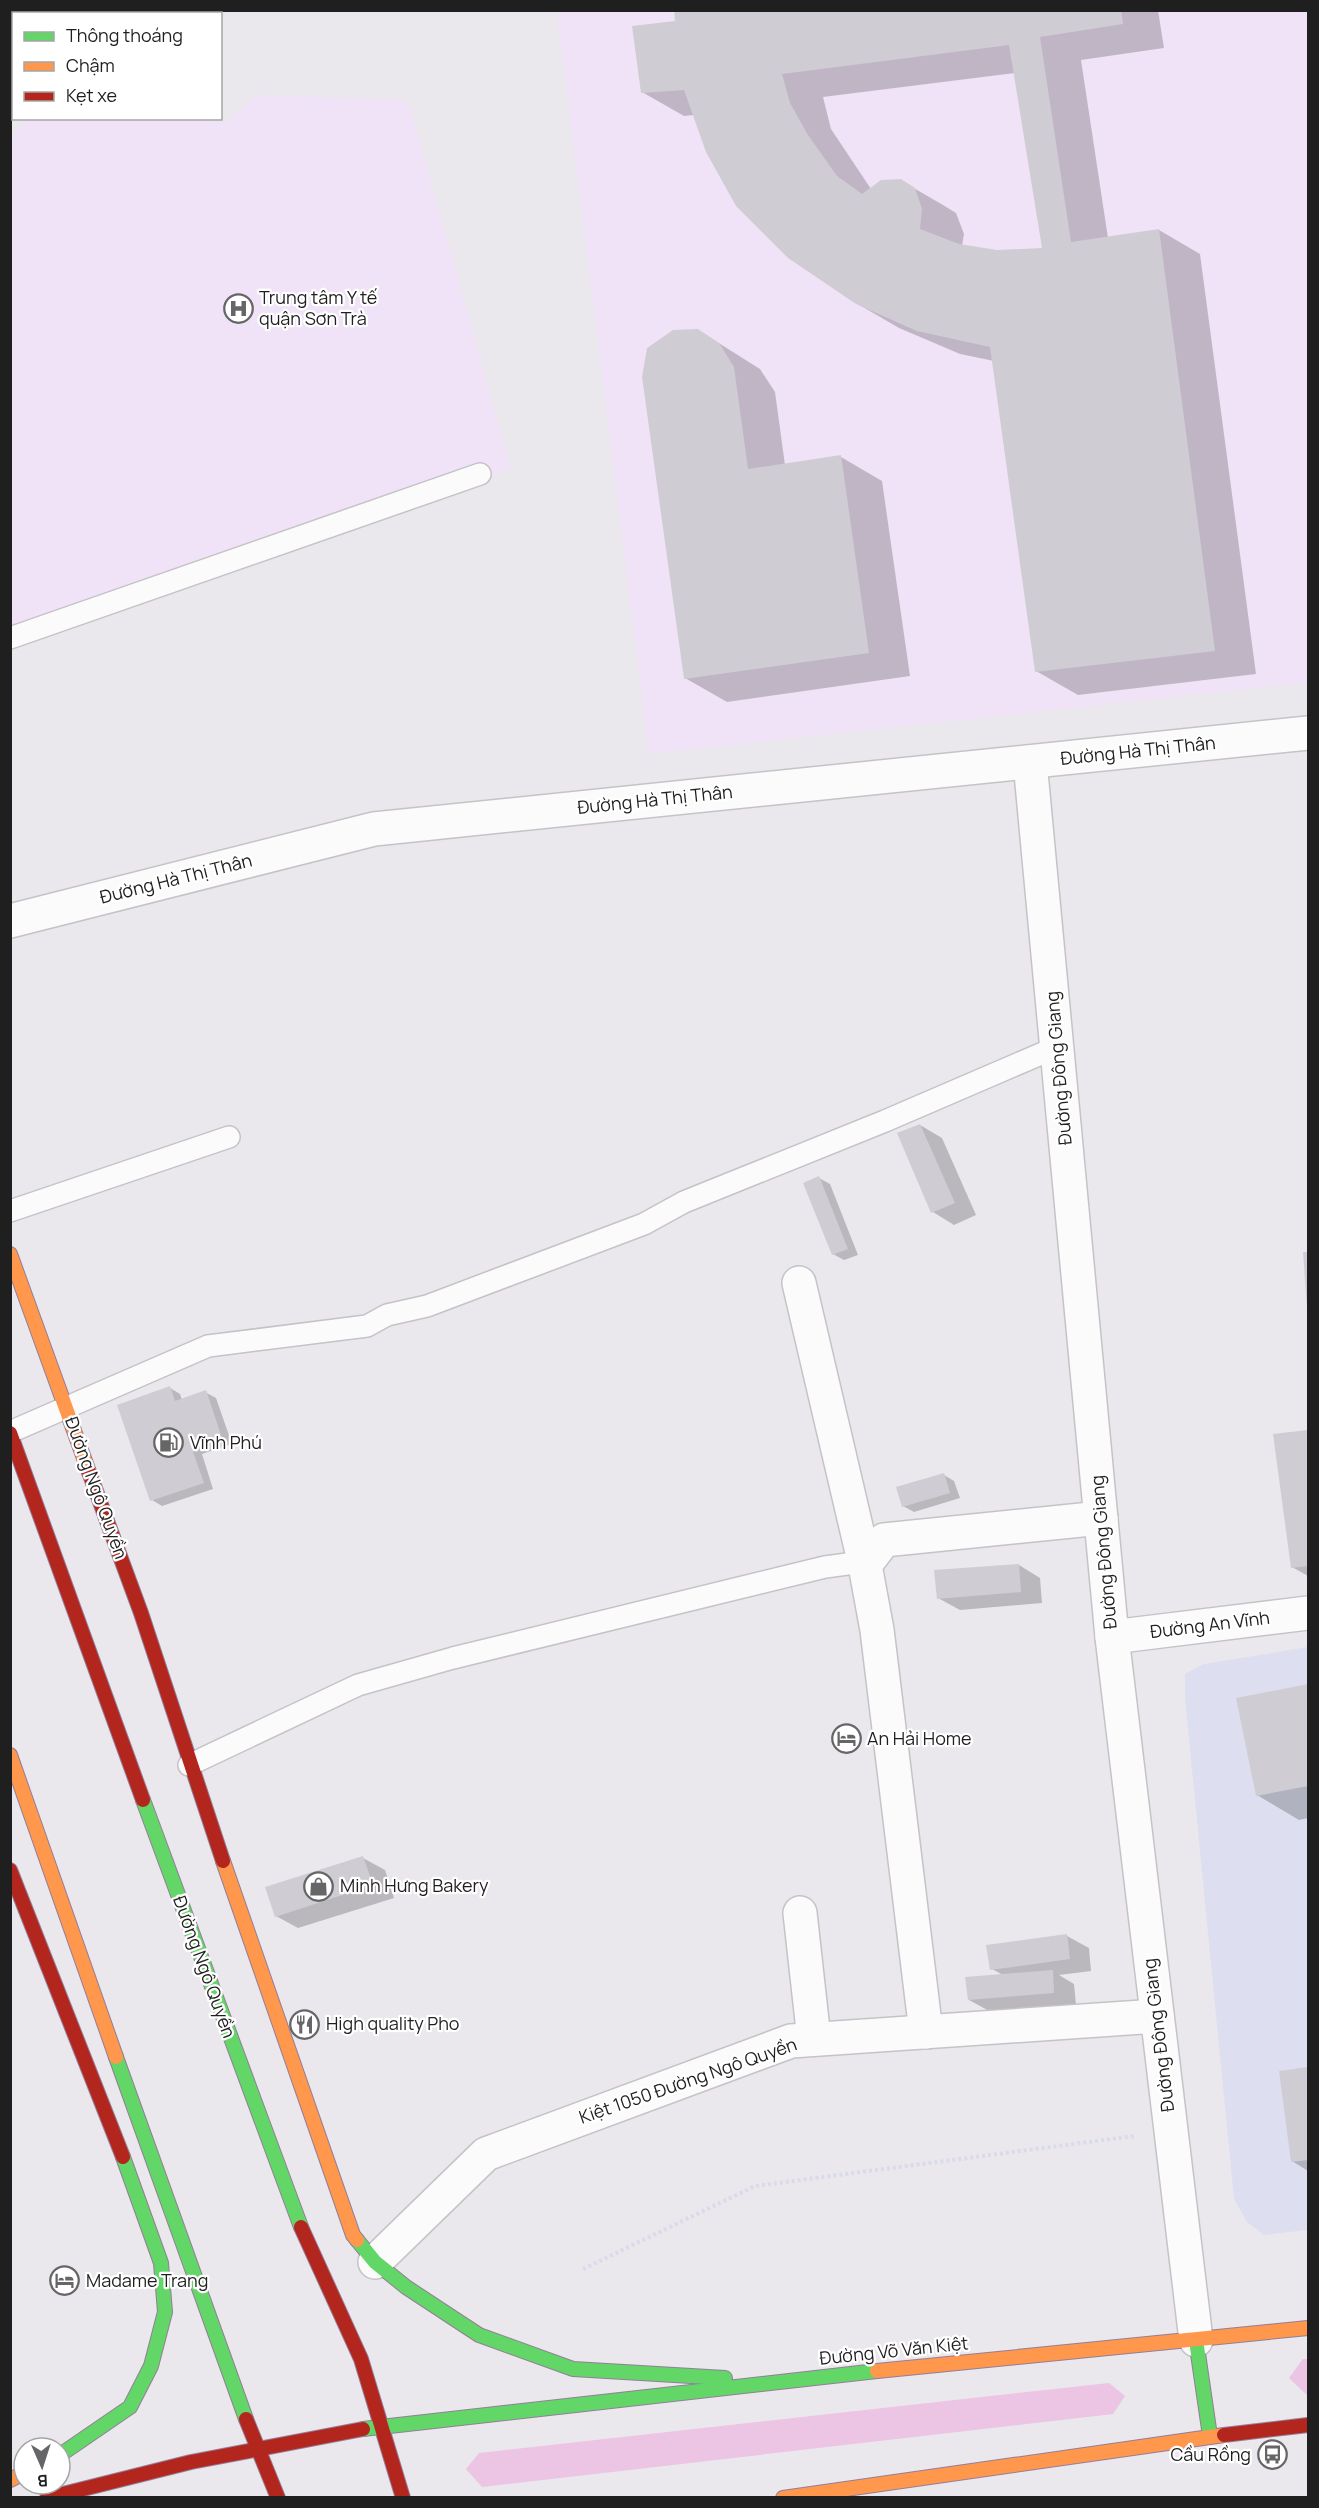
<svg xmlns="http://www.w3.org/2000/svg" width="1319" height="2508" font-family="Manrope,sans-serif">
  <rect width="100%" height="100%" fill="#eae7ed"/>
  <path fill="#dddff0" d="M1308,1647V2230L1264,2235L1247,2222L1234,2199L1185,1698V1674L1204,1664Z"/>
  <g fill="#f1e3f7">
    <path d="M557,11H1308V682L649,754Z"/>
    <path d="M257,95L408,100L511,469L11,628L10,147L23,119L192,118L225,123Z"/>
  </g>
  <g fill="#ecc4e4">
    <path d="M1303,2359H1308V2396L1289,2378Z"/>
    <path d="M1109,2383L1125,2396L1113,2414L482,2487L466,2469L479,2453Z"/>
  </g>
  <g fill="#0003" fill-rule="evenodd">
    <path d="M676,10H1158L1164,48L1081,60L1108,238L1159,230L1200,254L1256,674L1078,695L1036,671L994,361L960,354L899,328L856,303L694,115L684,116L642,92L676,22ZM1015,73L1043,249L997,251L962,246L964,234L956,213L943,205L900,180L871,189L831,129L823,97Z"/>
    <path d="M698,330L760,369L775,392L785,465L841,457L882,481L910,676L727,702L685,678Z"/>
    <path d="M920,1125L942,1138L976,1215L954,1225L933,1212Z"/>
    <path d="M819,1178L830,1184L858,1255L844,1260L833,1254Z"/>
    <path d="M1305,1254H1308V1311Z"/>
    <path d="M170,1388L180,1394L182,1400L205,1392L216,1398L232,1444L202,1454L213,1489L162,1506L152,1500Z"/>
    <path d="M1308,1431V1576L1292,1567L1275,1435Z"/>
    <path d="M944,1475L954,1481L960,1498L914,1512L903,1506Z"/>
    <path d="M1019,1565L1040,1578L1042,1603L960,1610L938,1598Z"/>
    <path d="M1308,1685V1818L1299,1820L1257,1795L1238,1699Z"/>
    <path d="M363,1858L385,1870L394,1898L298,1928L276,1916Z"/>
    <path d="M1067,1936L1089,1948L1091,1971L1059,1975L1074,1984L1076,2005L991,2012L969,2000L1003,1975L992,1969Z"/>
    <path d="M1308,2068V2171L1292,2161L1281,2072Z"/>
  </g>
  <g fill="#cfcdd3" fill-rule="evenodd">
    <path d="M674,10H1121L1123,24L1040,37L1071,242L1159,229L1215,651L1035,672L990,347L917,331L856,304L788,258L736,206L706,152L684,90L641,93L632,26L675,21ZM1009,45L1042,248L997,250L959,244L920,229L922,209L915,188L901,179L881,180L862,194L837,176L808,135L790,103L782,74Z"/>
    <path d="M698,329L719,343L734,367L748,469L841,455L869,653L684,679L642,377L647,348L673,330Z"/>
    <path d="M920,1124L955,1203L931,1213L897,1133Z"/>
    <path d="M819,1176L848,1249L832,1255L803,1183Z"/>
    <path d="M1303,1252H1308V1307L1307,1308Z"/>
    <path d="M170,1386L175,1401L206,1390L222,1438L192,1449L204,1483L150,1501L117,1405Z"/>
    <path d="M1308,1430V1566L1291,1568L1273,1434Z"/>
    <path d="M944,1473L950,1493L902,1507L896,1487Z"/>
    <path d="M1019,1564L1021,1592L937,1599L934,1570Z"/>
    <path d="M1308,1684V1786L1256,1796L1236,1698Z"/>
    <path d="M363,1856L373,1885L275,1917L265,1887Z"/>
    <path d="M1067,1934L1070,1959L990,1970L986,1945Z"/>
    <path d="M1053,1970L1054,1993L968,2000L965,1977Z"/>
    <path d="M1308,2067V2160L1291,2162L1279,2071Z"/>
  </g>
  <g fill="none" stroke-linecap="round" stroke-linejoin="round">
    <defs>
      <g id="lane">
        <path d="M10,638L480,474"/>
        <path d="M10,1211L229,1137"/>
        <path d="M10,1432L208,1346L367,1326L387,1315L427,1306L644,1224L684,1202L885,1121L1057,1047"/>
        <path d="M189,1765L358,1685L453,1658L825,1567L855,1563L865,1565"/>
      </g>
      <g id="street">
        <path d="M1030,762L1112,1637L1196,2340"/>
        <path d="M10,921L374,829L1308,733"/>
        <path d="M799,1283L865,1565L877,1630L926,2032"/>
        <path d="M865,1565L884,1540L1101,1518"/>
        <path d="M1112,1637L1308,1613"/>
        <path d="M800,1913L814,2039"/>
        <path d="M375,2262L486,2154L791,2041L1157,2016"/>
      </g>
      <g id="fast">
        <path d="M143,1800L301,2227"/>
        <path d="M116,2057L246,2419"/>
        <path d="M357,2240L375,2262L406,2287L479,2335L573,2369L725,2378"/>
        <path d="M1196,2340L1210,2436"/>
        <path d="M363,2429L877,2371"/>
        <path d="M60,2455L130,2407L151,2366L165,2312L161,2263L123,2157"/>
      </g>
      <g id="slow">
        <path d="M10,1254L89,1472"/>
        <path d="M10,1755L116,2057"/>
        <path d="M223,1861L353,2235L357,2240"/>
        <path d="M877,2371L1308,2328"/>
        <path d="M10,2480L24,2473"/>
        <path d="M783,2498L1224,2435"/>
      </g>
      <g id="jam">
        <path d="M10,1433L143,1800"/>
        <path d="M89,1472L141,1613L223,1861"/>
        <path d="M10,1870L123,2157"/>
        <path d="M301,2227L361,2359L403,2498"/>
        <path d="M246,2419L278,2498"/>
        <path d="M1224,2435L1308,2425"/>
        <path d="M47,2498L191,2462L363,2429"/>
      </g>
    </defs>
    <use href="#lane" stroke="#c5c3c6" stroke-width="24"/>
    <use href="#street" stroke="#c5c3c6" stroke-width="36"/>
    <use href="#fast" stroke="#947e99" stroke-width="16"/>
    <use href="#slow" stroke="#947e99" stroke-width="16"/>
    <use href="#jam" stroke="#947e99" stroke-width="16"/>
    <path stroke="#d9dbeb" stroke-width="4" stroke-dasharray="3 3" stroke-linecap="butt" d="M583,2269L755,2186L1134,2136"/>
    <use href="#lane" stroke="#fcfbfc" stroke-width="21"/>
    <use href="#street" stroke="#fcfbfc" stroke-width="33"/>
    <use href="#fast" stroke="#63d668" stroke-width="14"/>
    <use href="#slow" stroke="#ff974d" stroke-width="14"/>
    <use href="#jam" stroke="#b3261e" stroke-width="14"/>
  </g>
  <defs>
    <symbol id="hospital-ring" viewBox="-11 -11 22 22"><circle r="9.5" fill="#fff" stroke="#666567" stroke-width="1.5"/><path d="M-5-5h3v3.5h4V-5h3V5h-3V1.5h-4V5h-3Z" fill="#666567"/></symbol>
    <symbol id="fuel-ring" viewBox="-11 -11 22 22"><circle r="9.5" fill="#fff" stroke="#666567" stroke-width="1.5"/><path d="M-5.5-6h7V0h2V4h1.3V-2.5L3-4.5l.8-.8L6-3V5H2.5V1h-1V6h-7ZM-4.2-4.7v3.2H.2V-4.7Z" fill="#666567"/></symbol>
    <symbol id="hotel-ring" viewBox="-11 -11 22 22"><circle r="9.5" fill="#fff" stroke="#666567" stroke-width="1.5"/><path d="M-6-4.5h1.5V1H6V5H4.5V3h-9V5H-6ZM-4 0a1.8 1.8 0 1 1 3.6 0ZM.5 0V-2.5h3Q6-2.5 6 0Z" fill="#666567"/></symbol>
    <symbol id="shop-ring" viewBox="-11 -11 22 22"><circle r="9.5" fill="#fff" stroke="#666567" stroke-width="1.5"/><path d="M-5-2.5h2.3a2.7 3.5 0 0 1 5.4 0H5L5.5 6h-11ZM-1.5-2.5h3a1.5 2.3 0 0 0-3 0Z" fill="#666567"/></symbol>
    <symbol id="restaurant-ring" viewBox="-11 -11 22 22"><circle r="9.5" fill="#fff" stroke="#666567" stroke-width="1.5"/><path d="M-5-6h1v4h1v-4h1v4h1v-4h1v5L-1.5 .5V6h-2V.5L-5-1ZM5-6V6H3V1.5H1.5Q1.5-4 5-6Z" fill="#666567"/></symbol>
    <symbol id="bus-ring" viewBox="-11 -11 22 22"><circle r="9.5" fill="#fff" stroke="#666567" stroke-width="1.5"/><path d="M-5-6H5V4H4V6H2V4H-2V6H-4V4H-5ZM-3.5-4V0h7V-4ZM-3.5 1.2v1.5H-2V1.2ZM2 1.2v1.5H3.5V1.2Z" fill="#666567"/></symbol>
  </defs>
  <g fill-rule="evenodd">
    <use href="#hospital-ring" x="222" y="292" width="33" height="33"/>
    <use href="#fuel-ring" x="152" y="1426" width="33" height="33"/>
    <use href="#hotel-ring" x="830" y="1722" width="33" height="33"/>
    <use href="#shop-ring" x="302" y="1870" width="33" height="33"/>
    <use href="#restaurant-ring" x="288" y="2008" width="33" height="33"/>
    <use href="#hotel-ring" x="48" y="2264" width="33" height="33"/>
    <use href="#bus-ring" x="1256" y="2438" width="33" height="33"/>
  </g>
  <g text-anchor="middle" stroke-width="4.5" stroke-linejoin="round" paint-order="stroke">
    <g font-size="18" fill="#1f1f1f" stroke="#fff" text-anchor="start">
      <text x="259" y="304">Trung tâm Y tế<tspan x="259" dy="21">quận Sơn Trà</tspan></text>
      <text x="190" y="1449">Vĩnh Phú</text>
      <text x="867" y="1745">An Hải Home</text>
      <text x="340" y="1892">Minh Hưng Bakery</text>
      <text x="326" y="2030">High quality Pho</text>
      <text x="86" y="2287">Madame Trang</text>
      <text x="1251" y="2461" text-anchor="end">Cầu Rồng</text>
    </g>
    <g font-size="18" fill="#1f1f1f" stroke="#fff">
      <text transform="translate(1138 751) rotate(-6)" y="6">Đường Hà Thị Thân</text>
      <text transform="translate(655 800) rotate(-6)" y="6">Đường Hà Thị Thân</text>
      <text transform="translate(176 879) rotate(-14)" y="6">Đường Hà Thị Thân</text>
      <text transform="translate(1059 1068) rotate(-95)" y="6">Đường Đông Giang</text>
      <text transform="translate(96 1488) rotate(70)" y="6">Đường Ngô Quyền</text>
      <text transform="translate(1104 1552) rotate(-95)" y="6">Đường Đông Giang</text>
      <text transform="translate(1210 1625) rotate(-7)" y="6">Đường An Vĩnh</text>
      <text transform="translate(204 1967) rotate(70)" y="6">Đường Ngô Quyền</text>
      <text transform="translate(1159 2035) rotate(-97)" y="6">Đường Đông Giang</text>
      <text transform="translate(688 2081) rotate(-19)" y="6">Kiệt 1050 Đường Ngô Quyền</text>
      <text transform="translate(894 2351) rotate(-6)" y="6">Đường Võ Văn Kiệt</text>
    </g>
  </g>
  <rect width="1319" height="2508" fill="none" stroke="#1f1f1f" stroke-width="24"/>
  <rect x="12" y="12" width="210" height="108" fill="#ffffff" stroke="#a5a5a5" stroke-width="1.5"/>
  <rect x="24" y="32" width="30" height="9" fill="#63d668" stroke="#a5a5a5" stroke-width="1.5"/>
  <text x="66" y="42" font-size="18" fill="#1f1f1f">Thông thoáng</text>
  <rect x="24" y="62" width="30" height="9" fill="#ff974d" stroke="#a5a5a5" stroke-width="1.5"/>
  <text x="66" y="72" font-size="18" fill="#1f1f1f">Chậm</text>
  <rect x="24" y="92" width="30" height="9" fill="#b3261e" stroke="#a5a5a5" stroke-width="1.5"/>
  <text x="66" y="102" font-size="18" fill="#1f1f1f">Kẹt xe</text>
  <g transform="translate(42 2466) rotate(177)"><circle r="28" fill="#ffffff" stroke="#a5a5a5" stroke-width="1.5"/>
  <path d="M0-4.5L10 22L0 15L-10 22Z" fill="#666567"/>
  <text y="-9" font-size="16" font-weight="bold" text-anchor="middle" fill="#1f1f1f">B</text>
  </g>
</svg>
